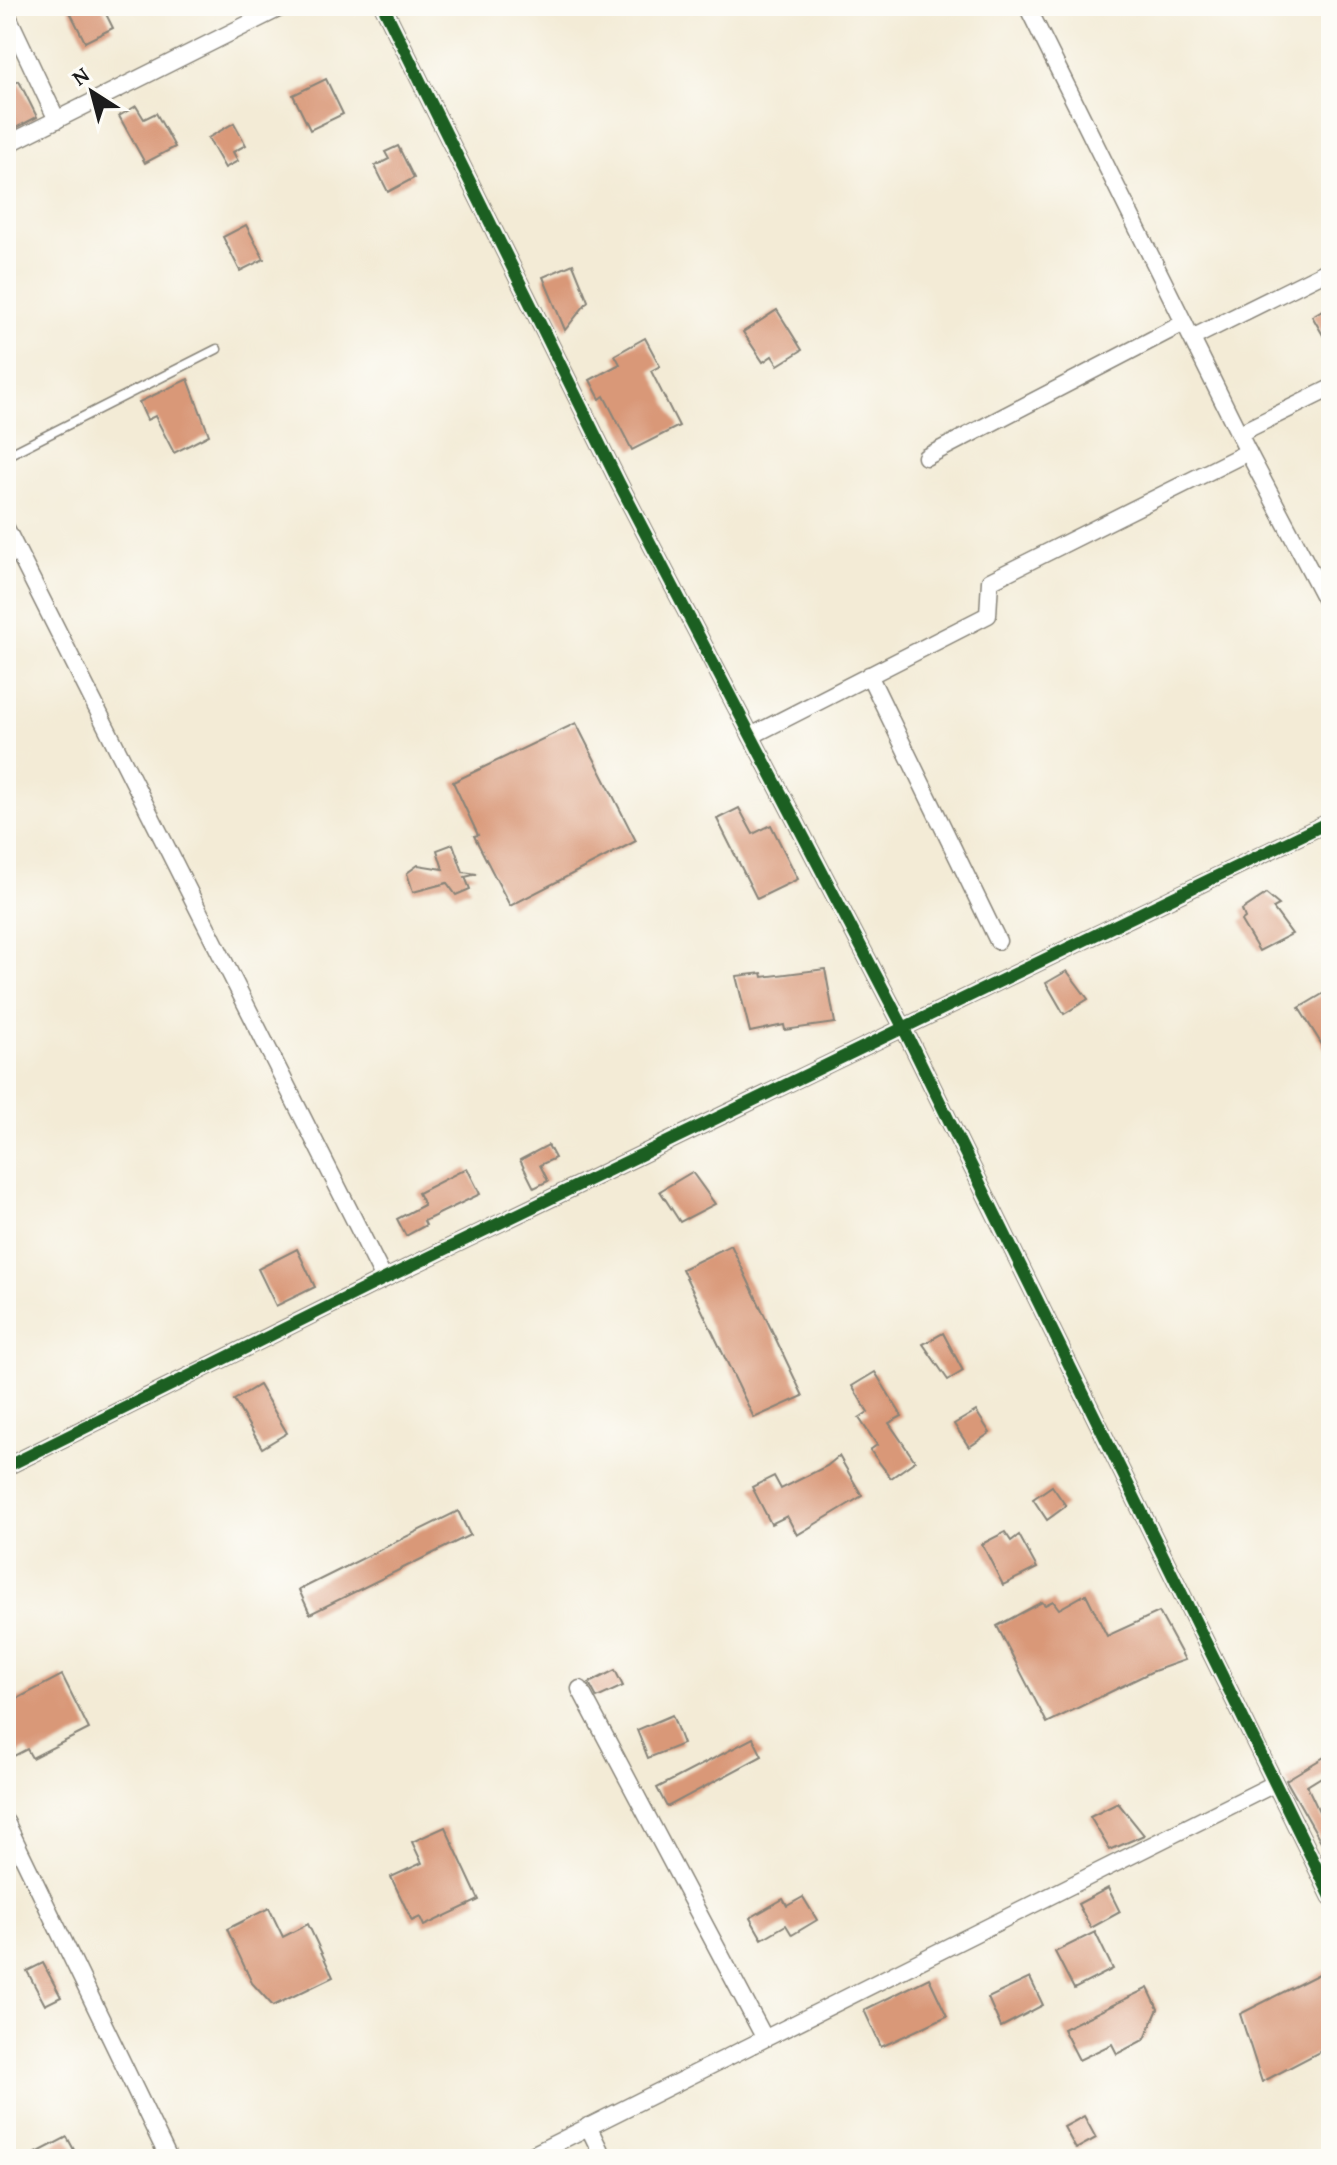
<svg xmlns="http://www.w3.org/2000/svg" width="1337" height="2165" font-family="'Gentium Book Plus',serif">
  <rect width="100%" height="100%" fill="#fdfcf7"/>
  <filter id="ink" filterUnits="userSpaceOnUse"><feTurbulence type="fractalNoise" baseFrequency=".0125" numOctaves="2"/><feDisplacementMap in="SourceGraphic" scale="16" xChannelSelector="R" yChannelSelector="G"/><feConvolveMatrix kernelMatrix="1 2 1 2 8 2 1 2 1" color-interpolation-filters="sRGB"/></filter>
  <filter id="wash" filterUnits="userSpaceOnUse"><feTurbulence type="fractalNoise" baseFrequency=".006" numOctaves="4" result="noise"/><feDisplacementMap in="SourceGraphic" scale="32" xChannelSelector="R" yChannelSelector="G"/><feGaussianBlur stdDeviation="1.8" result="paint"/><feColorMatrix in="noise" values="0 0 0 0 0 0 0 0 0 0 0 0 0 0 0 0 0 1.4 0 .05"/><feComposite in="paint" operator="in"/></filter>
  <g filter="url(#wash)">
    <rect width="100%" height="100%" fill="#f3ebd6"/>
    <g id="blocks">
      <g fill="#d99878">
        <path d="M67,6H102L113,28L85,42Z"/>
        <path d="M326,79L343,114L310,130L293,95Z"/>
        <path d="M19,81L37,117L6,133V87Z"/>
        <path d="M136,106L144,119L156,113L175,147L145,163L119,116Z"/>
        <path d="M234,123L246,145L233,152L238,161L225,168L208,138Z"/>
        <path d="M398,146L414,178L388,192L375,166L389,159L385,152Z"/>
        <path d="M246,225L264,259L240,271L223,237Z"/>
        <path d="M573,264L588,301L565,330L543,277Z"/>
        <path d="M1331,305V349L1312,316Z"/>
        <path d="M777,310L802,350L778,365L772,356L763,362L743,332Z"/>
        <path d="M645,338L660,366L651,371L679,426L632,450L604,396L600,399L590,380L620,364L615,355Z"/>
        <path d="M188,379L209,435L174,453L155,416L147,420L139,402Z"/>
        <path d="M576,723L636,841L510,906L474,836L478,835L453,782Z"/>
        <path d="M739,808L753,834L771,825L798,879L757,899L717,819Z"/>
        <path d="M453,844L463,872L477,874L465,877L470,889L456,895L447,883L413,892L407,873L418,865L443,869L437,850Z"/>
        <path d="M1266,894L1279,905L1273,908L1292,934L1259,951L1241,921L1245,918L1242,910Z"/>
        <path d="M825,969L835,1023L785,1030L784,1025L750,1032L736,976L762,973L763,977Z"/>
        <path d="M1067,971L1088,999L1064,1014L1046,983Z"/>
        <path d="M1331,989V1059L1299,1008Z"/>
        <path d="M548,1145L555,1158L540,1165L548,1181L534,1188L520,1160Z"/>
        <path d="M467,1168L480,1194L424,1221L426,1225L406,1236L397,1219L424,1205L418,1193Z"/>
        <path d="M692,1172L715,1204L680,1222L660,1191Z"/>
        <path d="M731,1245L803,1396L754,1418L682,1269Z"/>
        <path d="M297,1249L315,1287L276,1306L258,1269Z"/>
        <path d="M943,1333L963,1371L948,1380L923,1344Z"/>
        <path d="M875,1372L902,1416L889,1423L915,1461L891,1478L870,1450L877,1445L859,1418L868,1412L852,1386Z"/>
        <path d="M259,1385L287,1433L262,1448L234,1400Z"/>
        <path d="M976,1411L990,1433L969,1447L954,1424Z"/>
        <path d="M839,1456L862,1496L797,1535L787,1516L771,1524L752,1487L774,1476L781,1489L827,1466Z"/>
        <path d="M1052,1486L1066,1506L1047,1520L1033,1499Z"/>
        <path d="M458,1511L470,1535L310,1614L299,1590Z"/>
        <path d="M1005,1532L1011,1541L1019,1535L1037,1568L1003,1585L982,1544Z"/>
        <path d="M1086,1594L1107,1636L1159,1612L1185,1660L1151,1672L1047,1723L997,1626L1042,1602L1045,1605L1053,1601L1059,1609Z"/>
        <path d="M615,1670L623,1686L597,1698L589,1683Z"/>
        <path d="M62,1675L89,1729L32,1758L27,1749L14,1756L6,1741V1713L12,1710L9,1703Z"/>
        <path d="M672,1715L683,1744L648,1758L637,1730Z"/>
        <path d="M753,1738L762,1756L667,1807L657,1788Z"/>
        <path d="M1331,1753V1771L1307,1786L1325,1824L1331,1820V1859L1286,1780Z"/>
        <path d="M1118,1803L1144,1835L1110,1850L1090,1817Z"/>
        <path d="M445,1827L479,1900L424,1926L420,1917L412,1921L391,1877L422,1863L412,1842Z"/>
        <path d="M1108,1888L1120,1912L1091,1928L1078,1904Z"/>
        <path d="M803,1897L817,1920L792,1935L786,1925L762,1939L750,1918L783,1899L787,1906Z"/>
        <path d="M269,1908L283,1937L308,1924L333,1977L273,2006L252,1983L227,1929Z"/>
        <path d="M1095,1932L1113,1969L1074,1989L1055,1952Z"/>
        <path d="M43,1963L61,1997L45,2005L27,1971Z"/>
        <path d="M1331,1968V2046L1262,2082L1240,2014Z"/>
        <path d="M929,1978L947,2016L881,2047L864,2010Z"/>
        <path d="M1030,1978L1043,2005L1001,2027L988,1998Z"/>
        <path d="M1148,1988L1158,2009L1145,2039L1117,2054L1112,2044L1079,2060L1063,2029Z"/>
        <path d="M1084,2116L1096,2138L1076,2149L1064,2127Z"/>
        <path d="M67,2137L79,2159H25Z"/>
      </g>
    </g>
  </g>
  <g filter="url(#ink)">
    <use href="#blocks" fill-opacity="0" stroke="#888479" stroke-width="2"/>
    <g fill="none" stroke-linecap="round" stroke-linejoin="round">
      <defs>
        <path id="service" d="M6,456L217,349"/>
        <g id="minor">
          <path d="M383,6L619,483L904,1029L1331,1897"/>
          <path d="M1027,6L1248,452L1331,610"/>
          <path d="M6,12L57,120"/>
          <path d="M6,145L284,6"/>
          <path d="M1192,338L1331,269"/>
          <path d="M1240,433L1331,388"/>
          <path d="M926,457L1184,323"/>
          <path d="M6,528L384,1279"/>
          <path d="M869,675L998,941"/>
          <path d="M751,736L988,615L990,581L1248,452"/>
          <path d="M6,1467L384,1279L1331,821"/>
          <path d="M580,1689L764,2037"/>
          <path d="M6,1822L169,2159"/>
          <path d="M588,2126L604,2159"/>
          <path d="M524,2159L1274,1784"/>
        </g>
      </defs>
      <use href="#service" stroke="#888479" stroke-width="11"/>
      <use href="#minor" stroke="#888479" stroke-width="19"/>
      <use href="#service" stroke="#fff" stroke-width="8"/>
      <use href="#minor" stroke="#fff" stroke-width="16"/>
      <defs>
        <g id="cycleway">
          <path d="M383,6L619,483L904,1029L1331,1897"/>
          <path d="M6,1467L384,1279L1331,821"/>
        </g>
      </defs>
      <use href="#cycleway" stroke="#fdfcf7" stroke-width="17"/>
      <use href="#cycleway" stroke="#1b5e20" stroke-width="12"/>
    </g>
  </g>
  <rect width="1337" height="2165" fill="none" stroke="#fdfcf7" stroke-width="32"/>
  <g transform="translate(92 92) rotate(324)" stroke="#fdfcf7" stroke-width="6" paint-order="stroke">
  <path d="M0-6L14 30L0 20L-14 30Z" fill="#1c1c1c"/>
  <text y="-12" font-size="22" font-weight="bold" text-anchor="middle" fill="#1c1c1c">N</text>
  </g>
</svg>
